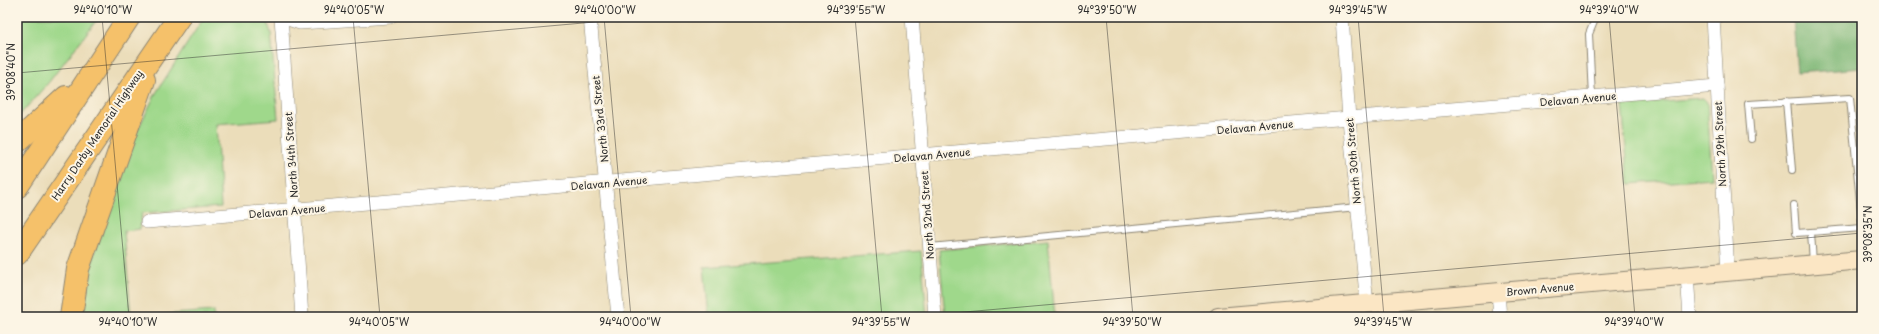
<svg xmlns="http://www.w3.org/2000/svg" width="1879" height="334" font-family="'Playpen Sans',sans-serif">
  <rect width="100%" height="100%" fill="#fcf5e5"/>
  <filter id="ink" filterUnits="userSpaceOnUse"><feTurbulence type="fractalNoise" baseFrequency=".025" numOctaves="2"/><feDisplacementMap in="SourceGraphic" scale="8" xChannelSelector="R" yChannelSelector="G"/><feConvolveMatrix kernelMatrix="1 2 1 2 8 2 1 2 1" color-interpolation-filters="sRGB"/></filter>
  <filter id="wash" filterUnits="userSpaceOnUse"><feTurbulence type="fractalNoise" baseFrequency=".012" numOctaves="4" result="noise"/><feDisplacementMap in="SourceGraphic" scale="16" xChannelSelector="R" yChannelSelector="G"/><feGaussianBlur stdDeviation="0.9" result="paint"/><feColorMatrix in="noise" values="0 0 0 0 0 0 0 0 0 0 0 0 0 0 0 0 0 1.4 0 .05"/><feComposite in="paint" operator="in"/></filter>
  <g filter="url(#wash)">
    <rect width="100%" height="100%" fill="#ebddba"/>
    <g fill="#9fd88b" stroke="#65825b">
      <path d="M23,17H99L49,82L17,118V24Z"/>
      <path d="M204,17H261L267,21L271,33L278,119L216,124L221,207L142,213L140,229L124,231L131,317L214,311V317H78L94,253L135,135L156,93Z"/>
      <path d="M1703,98L1707,102L1712,178L1629,184L1622,104Z"/>
      <path d="M1048,240L1055,317H945L939,250Z"/>
      <path d="M921,251L927,317H709L704,267Z"/>
    </g>
    <path fill="#7fb877" stroke="#557251" d="M1793,17H1862V68L1797,73Z"/>
  </g>
  <g filter="url(#ink)">
    <g fill="none" stroke-linecap="round" stroke-linejoin="round">
      <defs>
        <g id="service">
          <path d="M1592,97L1589,34L1596,17"/>
          <path d="M1786,101L1792,170"/>
          <path d="M1751,139L1748,104L1850,98L1862,222"/>
          <path d="M1794,205L1796,233L1811,232"/>
          <path d="M930,247L1358,207"/>
          <path d="M1813,263L1811,232L1862,228"/>
        </g>
        <g id="minor">
          <path d="M281,17L302,317"/>
          <path d="M282,17L300,23L390,17"/>
          <path d="M590,17L618,317"/>
          <path d="M912,17L935,317"/>
          <path d="M1342,17L1349,119L1367,305"/>
          <path d="M1713,17L1728,272"/>
          <path d="M147,222L1717,86"/>
          <path d="M1687,275L1690,317"/>
          <path d="M1498,293L1500,317"/>
        </g>
        <path id="secondary" d="M1218,317L1862,260"/>
        <g id="motorway">
          <path d="M17,142L66,97"/>
          <path d="M17,187L129,17"/>
          <path d="M17,254L179,17"/>
          <path d="M71,317L78,269L144,80"/>
        </g>
      </defs>
      <use href="#service" stroke="#8b8472" stroke-width="8"/>
      <use href="#minor" stroke="#8b8472" stroke-width="14"/>
      <use href="#secondary" stroke="#8b8472" stroke-width="20"/>
      <use href="#motorway" stroke="#8b8472" stroke-width="24"/>
      <use href="#service" stroke="#fff" stroke-width="6"/>
      <use href="#minor" stroke="#fff" stroke-width="13"/>
      <use href="#secondary" stroke="#fbe6c4" stroke-width="18"/>
      <use href="#motorway" stroke="#f5c16b" stroke-width="22"/>
    </g>
  </g>
  <path fill="none" stroke="#2b2b2b" stroke-width="1" stroke-opacity="0.45" d="M102,17L129,317M353,17L380,317M604,17L631,317M855,17L882,317M1106,17L1133,317M1358,17L1384,317M1609,17L1635,317M1860,17L1862,44M17,73L651,17M908,317L1862,233"/>
  <g text-anchor="middle" stroke-width="4" stroke-linejoin="round" paint-order="stroke">
    <g font-size="10" fill="#2b2b2b" stroke="#fcf5e5">
      <text transform="translate(1578 99) rotate(-5)" y="4">Delavan Avenue</text>
      <text transform="translate(600 119) rotate(-96)" y="4">North 33rd Street</text>
      <text transform="translate(1255 127) rotate(-5)" y="4">Delavan Avenue</text>
      <text transform="translate(97 135) rotate(-56)" y="4">Harry Darby Memorial Highway</text>
      <text transform="translate(1720 144) rotate(-93)" y="4">North 29th Street</text>
      <text transform="translate(291 155) rotate(-94)" y="4">North 34th Street</text>
      <text transform="translate(932 155) rotate(-5)" y="4">Delavan Avenue</text>
      <text transform="translate(1353 161) rotate(-95)" y="4">North 30th Street</text>
      <text transform="translate(609 183) rotate(-5)" y="4">Delavan Avenue</text>
      <text transform="translate(287 211) rotate(-5)" y="4">Delavan Avenue</text>
      <text transform="translate(927 215) rotate(-94)" y="4">North 32nd Street</text>
      <text transform="translate(1540 289) rotate(-5)" y="4">Brown Avenue</text>
    </g>
  </g>
  <rect width="1879" height="334" fill="none" stroke="#fcf5e5" stroke-width="44"/>
  <rect x="22" y="22" width="1835" height="290" fill="none" stroke="#2b2b2b" stroke-width="1.5"/>
  <g font-size="10" text-anchor="middle" fill="#2b2b2b">
    <text x="103" y="14">94°40'10"W</text>
    <text x="354" y="14">94°40'05"W</text>
    <text x="605" y="14">94°40'00"W</text>
    <text x="856" y="14">94°39'55"W</text>
    <text x="1107" y="14">94°39'50"W</text>
    <text x="1358" y="14">94°39'45"W</text>
    <text x="1609" y="14">94°39'40"W</text>
    <text transform="translate(11 72) rotate(-90)" y="4">39°08'40"N</text>
    <text transform="translate(1868 234) rotate(-90)" y="4">39°08'35"N</text>
    <text x="128" y="326">94°40'10"W</text>
    <text x="379" y="326">94°40'05"W</text>
    <text x="630" y="326">94°40'00"W</text>
    <text x="881" y="326">94°39'55"W</text>
    <text x="1132" y="326">94°39'50"W</text>
    <text x="1383" y="326">94°39'45"W</text>
    <text x="1634" y="326">94°39'40"W</text>
  </g>
</svg>
